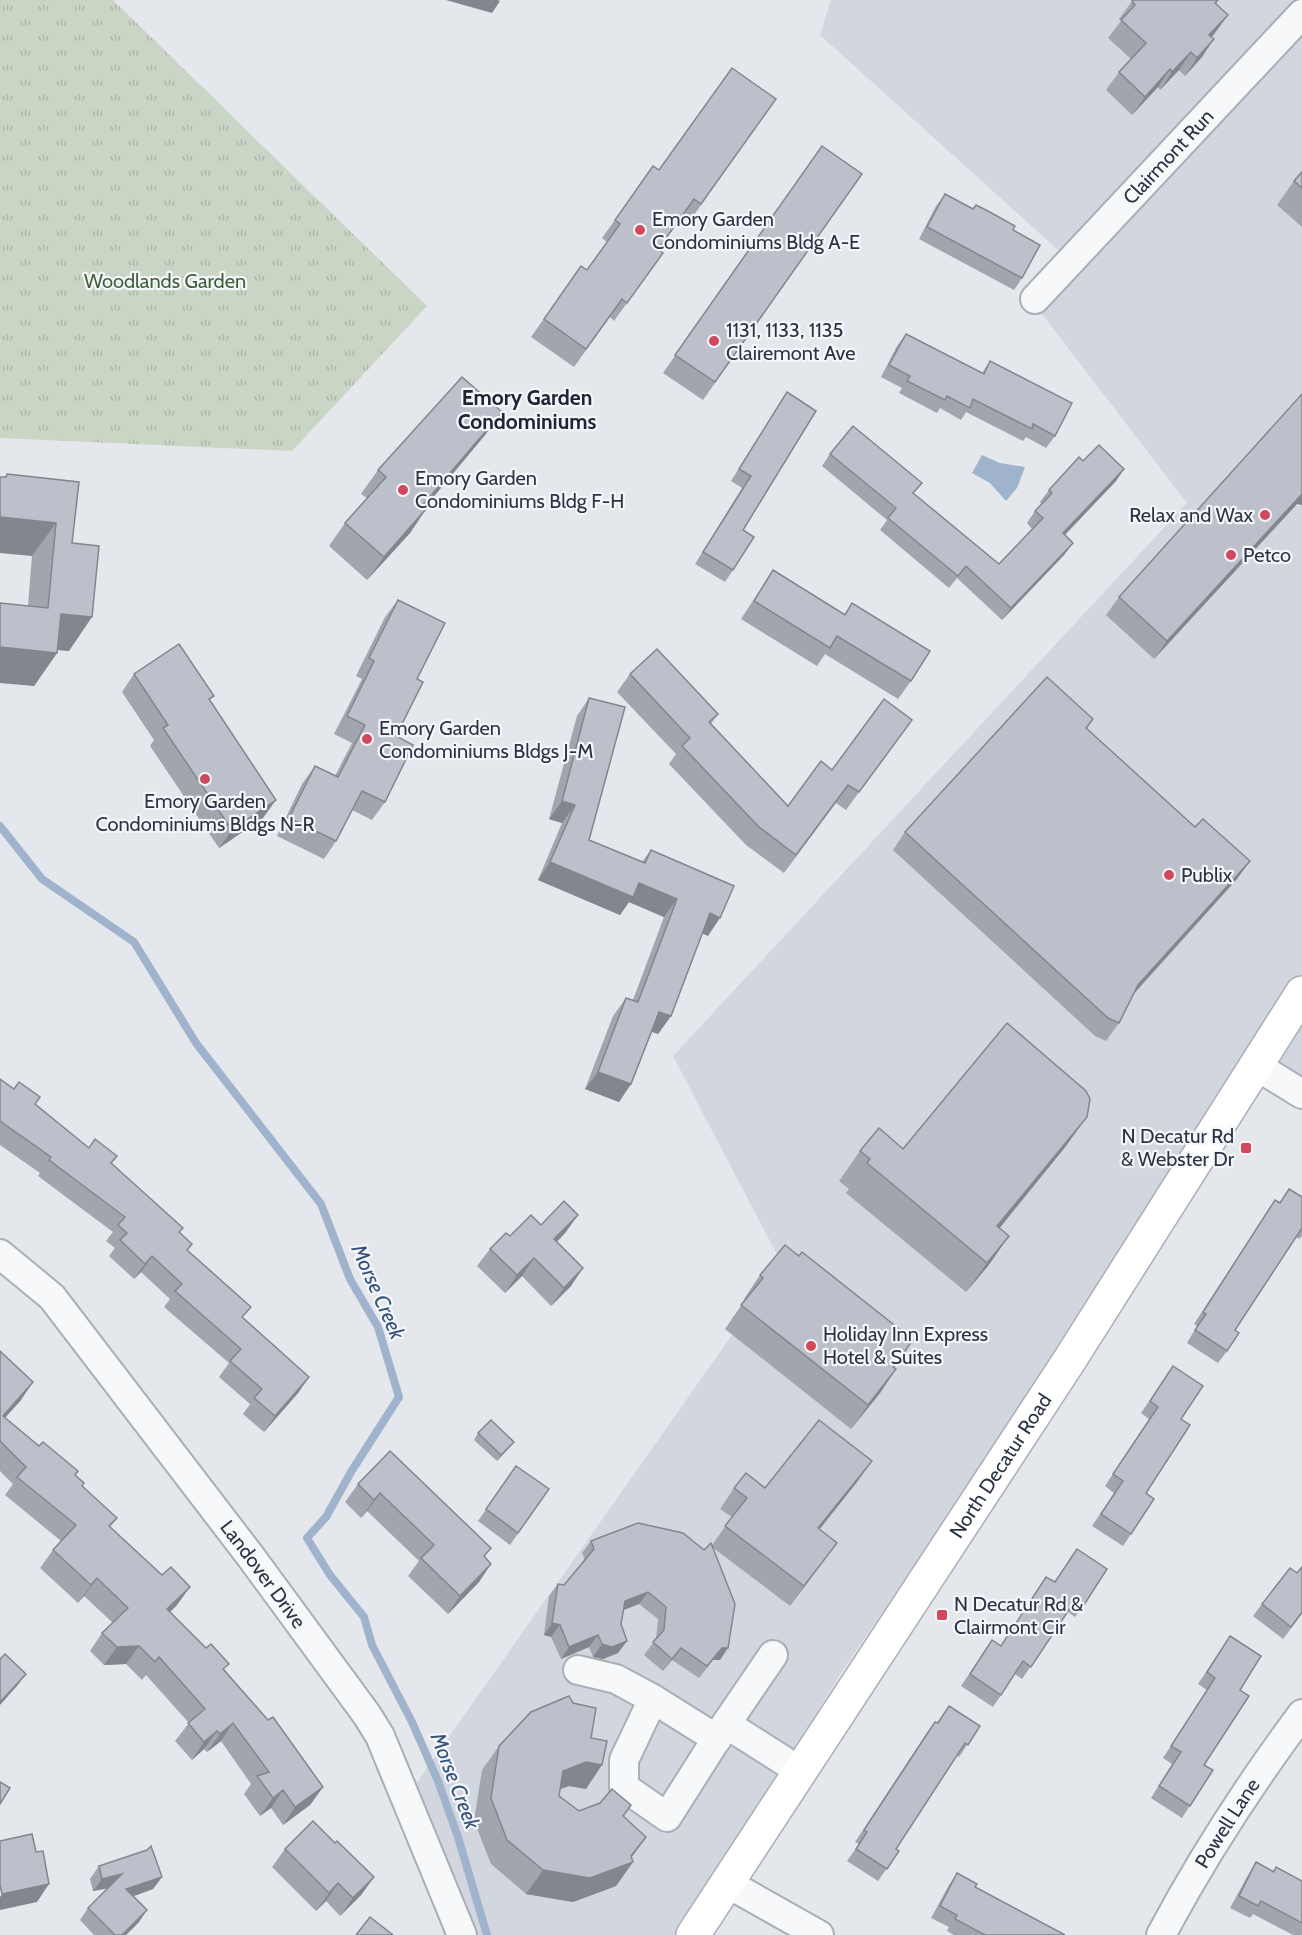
<svg xmlns="http://www.w3.org/2000/svg" width="1302" height="1935" font-family="Cabin,sans-serif">
  <defs>
    <pattern id="park-tufts" width="24" height="20" patternUnits="userSpaceOnUse" patternTransform="scale(1.5)"><rect width="24" height="20" fill="#c9d6c5"/><path d="M3 7l-1-3M5 7V3M7 7l1-3M15 17l-1-3M17 17v-4M19 17l1-3" fill="none" stroke="#adb8ab"/></pattern>
  </defs>
  <rect width="100%" height="100%" fill="#e4e7ec"/>
  <path fill="#d2d6de" d="M831,0H1302V1093L1257,1064L839,1676L686,1935H444L401,1805L782,1264L673,1056L1187,503L1035,305L1066,257L820,35Z"/>
  <path fill="url(#park-tufts)" d="M0,0H113L427,306L292,451L0,438Z"/>
  <path fill="#9fb4cc" d="M982,455L1000,463L1025,467L1017,488L1006,501L990,483L972,473Z"/>
  <g fill="none" stroke-linecap="round" stroke-linejoin="round">
    <path stroke="#9fb4cc" stroke-width="8" d="M0,826L42,879L134,942L196,1043L321,1204L350,1279L378,1327L399,1397L351,1472L326,1517L307,1538L330,1575L364,1617L372,1645L412,1722L438,1781L458,1837L487,1935"/>
    <defs>
      <g id="street">
        <path id="s1" d="M1035,299L1302,14"/>
        <path d="M1255,1065L1302,1094"/>
        <path id="s2" d="M0,1254L52,1297L251,1557L367,1715L380,1736L462,1935"/>
        <path d="M578,1670L616,1679L653,1699L624,1760V1787L667,1817L726,1724L800,1771"/>
        <path d="M653,1699L717,1739"/>
        <path d="M726,1724L773,1655"/>
        <path d="M727,1883L819,1935"/>
        <path id="s3" d="M1161,1935C1202,1858 1250,1784 1302,1714"/>
      </g>
      <g id="secondary">
        <path id="s4" d="M693,1935L1069,1361L1302,993"/>
      </g>
    </defs>
    <use href="#street" stroke="#a9aeb7" stroke-width="32"/>
    <use href="#secondary" stroke="#a9aeb7" stroke-width="36"/>
    <use href="#street" stroke="#f7f8fa" stroke-width="28"/>
    <use href="#secondary" stroke="#fff" stroke-width="33"/>
  </g>
  <g fill="#a1a5ae">
    <path d="M1133,0H1218L1216,4L1215,33L1212,37L1202,57L1185,76L1179,70L1160,90L1158,87L1132,115L1106,90L1119,72L1131,59L1108,38L1121,21L1119,19Z"/>
    <path d="M776,99L689,222L682,217L658,250L663,253L614,321L610,317L574,367L531,337L581,266L587,270L607,242L602,238L615,220L659,170Z"/>
    <path d="M822,146L862,174L703,400L663,373Z"/>
    <path d="M1302,172V227L1277,205L1294,181Z"/>
    <path d="M945,194L972,209L976,205L1013,230L1022,278L1014,290L919,239L936,206Z"/>
    <path d="M906,334L982,373L990,361L1055,436L1046,448L1026,437L1023,441L966,412L961,420L940,408L937,413L899,393L902,388L881,377L897,346Z"/>
    <path d="M787,392L743,530L733,570L725,582L695,564L742,488L731,481Z"/>
    <path d="M502,412L485,435L424,508L426,509L410,533L367,580L329,546L345,523L367,498L361,494L378,470Z"/>
    <path d="M830,454L914,494L999,564L1032,529L1027,523L1035,511L1042,504L1040,502L1049,490L1083,461L1124,469L1116,481L1065,535L1073,543L1064,555L1002,620L957,578L949,588L880,530L887,520L822,466Z"/>
    <path d="M7,474L79,482L72,543L69,651L58,650L57,653L34,686L28,606L32,556L4,477Z"/>
    <path d="M1297,504L1154,659L1106,615L1119,597Z"/>
    <path d="M773,570L845,614L852,603L911,681L898,699L825,654L817,666L741,619Z"/>
    <path d="M398,600L417,679L396,736L385,802L372,820L352,810L336,841L324,859L277,836L302,784L315,766L335,776L352,743L334,734L362,679L356,676L385,617Z"/>
    <path d="M134,674L210,701L263,818L219,848L150,746L154,740L122,692Z"/>
    <path d="M630,674L718,714L711,724L788,806L832,770L912,720L846,810L836,803L784,873L746,845L669,764L676,754L617,692Z"/>
    <path d="M589,698V840L642,862L651,850L708,936L702,933L671,1016L658,1034L652,1032L631,1084L619,1102L585,1089L613,1016L626,998L633,1000L664,917L629,902L620,915L538,880L562,823L549,819L577,716Z"/>
    <path d="M1093,719L1087,729L1237,879L1133,995L1119,1023L1106,1041L1095,1036L893,850L905,832Z"/>
    <path d="M0,1079L35,1104L89,1148L111,1163L180,1232L188,1251L243,1318L309,1377L298,1393L264,1432L243,1414L250,1404L219,1377L229,1363L164,1307L170,1299L141,1272L134,1279L109,1256L115,1248L106,1241L113,1232L38,1176L40,1173L0,1145Z"/>
    <path d="M1066,1146L999,1228L1009,1236L988,1266L966,1292L846,1193L849,1189L839,1181L860,1151L903,1149Z"/>
    <path d="M1302,1197V1236L1299,1239L1296,1237L1235,1330L1227,1351L1218,1363L1187,1343L1197,1326L1194,1324L1275,1200L1279,1203Z"/>
    <path d="M578,1215L565,1233L557,1242L571,1286L551,1306L522,1276L505,1293L477,1266L490,1249L510,1236L541,1225Z"/>
    <path d="M760,1275L896,1369L880,1393L851,1429L725,1329L745,1300L744,1299Z"/>
    <path d="M0,1351L21,1400L5,1418L39,1446L78,1471L75,1475L82,1486L117,1518L110,1527L177,1605L170,1612L225,1670L323,1787L310,1805L283,1825L271,1808L260,1816L244,1794L251,1784L221,1741L207,1752L204,1749L192,1760L175,1741L189,1723L146,1675L142,1680L126,1664L104,1665L90,1651L102,1633L113,1623L84,1596L78,1603L40,1568L53,1550L61,1541L5,1495L13,1484L0,1471Z"/>
    <path d="M1173,1366L1181,1419L1146,1493L1154,1499L1123,1546L1092,1526L1114,1493L1105,1486L1149,1419L1141,1413Z"/>
    <path d="M478,1433L514,1442L497,1461L474,1440Z"/>
    <path d="M390,1451L485,1558L479,1582L448,1614L408,1576L419,1561L367,1511L361,1518L345,1502L358,1484Z"/>
    <path d="M516,1466L549,1489L510,1545L478,1521Z"/>
    <path d="M857,1482L819,1529L822,1563L790,1606L712,1547L720,1660H713L699,1678L672,1660L663,1671L644,1655L656,1639L658,1619L639,1604L623,1610L621,1624L627,1641L618,1653L603,1659L593,1657L589,1647L561,1659L551,1637L544,1635L549,1596L558,1584L564,1585L585,1560L582,1553L591,1541L704,1550L712,1545L732,1517L720,1509L734,1488H765Z"/>
    <path d="M1302,1567V1614L1283,1639L1253,1616L1262,1604L1297,1573Z"/>
    <path d="M1107,1569L1075,1617L1068,1612L1022,1679L1015,1674L993,1707L961,1686L992,1640L1000,1646L1055,1582Z"/>
    <path d="M1222,1648L1240,1690L1204,1765L1213,1770L1182,1818L1151,1798L1172,1764L1163,1758L1207,1690L1198,1684Z"/>
    <path d="M949,1706L980,1726L959,1757L957,1755L896,1849L899,1851L878,1881L847,1861L859,1844L855,1842L926,1734L935,1722L937,1723Z"/>
    <path d="M591,1738L586,1789L569,1786L560,1789L559,1796L579,1811L623,1816L646,1837L631,1858L633,1862L616,1886L573,1902L526,1894L491,1864L474,1821L482,1770L499,1746Z"/>
    <path d="M335,1843L374,1877L361,1895L340,1916L326,1901L316,1911L272,1867L285,1849Z"/>
    <path d="M1256,1862L1273,1871L1276,1867L1302,1881V1935H1293L1253,1914L1250,1918L1230,1908L1248,1875Z"/>
    <path d="M99,1866L162,1877L153,1889L133,1896L139,1922L126,1935H94L80,1920L88,1908L109,1888L93,1891L90,1879Z"/>
    <path d="M957,1873L975,1887L1065,1935H954L947,1931L949,1927L931,1918L949,1885Z"/>
  </g>
  <g fill="#83868d">
    <path d="M446,0H498L500,1L492,13Z"/>
    <path d="M1228,15L1215,33L1197,53L1209,35Z"/>
    <path d="M1214,39L1202,57L1185,76L1197,58Z"/>
    <path d="M1191,52L1179,70L1160,90L1172,72Z"/>
    <path d="M1170,69L1158,87L1132,115L1145,97Z"/>
    <path d="M502,412L485,435L406,530L422,506Z"/>
    <path d="M1124,469L1116,481L1055,545L1063,533Z"/>
    <path d="M1302,494V505L1297,504L1154,659L1167,641Z"/>
    <path d="M426,509L410,533L367,580L384,557Z"/>
    <path d="M0,517L56,523L32,556L0,553Z"/>
    <path d="M1073,543L1064,555L1002,620L1011,608Z"/>
    <path d="M61,614L92,617L69,651L38,648Z"/>
    <path d="M0,647L57,653L34,686L0,683Z"/>
    <path d="M276,800L263,818L219,848L232,830Z"/>
    <path d="M562,801L575,805L562,823L549,819Z"/>
    <path d="M1250,861L1237,879L1125,1003L1138,985Z"/>
    <path d="M550,862L639,883L677,899L664,917L629,902L620,915L538,880Z"/>
    <path d="M710,913L720,918L708,936L697,931Z"/>
    <path d="M659,1012L671,1016L658,1034L647,1030Z"/>
    <path d="M598,1072L631,1084L619,1102L585,1089Z"/>
    <path d="M1087,1117L1066,1146L977,1256L997,1226Z"/>
    <path d="M578,1215L565,1233L542,1257L554,1239Z"/>
    <path d="M1009,1236L988,1266L966,1292L987,1263Z"/>
    <path d="M152,1256L141,1272L134,1279L145,1264Z"/>
    <path d="M534,1258L522,1276L505,1293L517,1275Z"/>
    <path d="M583,1268L571,1286L551,1306L564,1288Z"/>
    <path d="M913,1340L897,1364L876,1390L893,1367Z"/>
    <path d="M896,1369L880,1393L851,1429L868,1405Z"/>
    <path d="M309,1377L298,1393L264,1432L275,1416Z"/>
    <path d="M33,1382L21,1400L0,1423L3,1416Z"/>
    <path d="M514,1442L509,1448L497,1461L501,1455Z"/>
    <path d="M872,1461L857,1482L804,1549L818,1528Z"/>
    <path d="M380,1493L367,1511L361,1518L374,1500Z"/>
    <path d="M837,1543L822,1563L790,1606L804,1586Z"/>
    <path d="M491,1564L479,1582L448,1614L460,1596Z"/>
    <path d="M97,1578L84,1596L78,1603L91,1585Z"/>
    <path d="M190,1587L177,1605L155,1627L167,1609Z"/>
    <path d="M648,1592L639,1604L616,1613L625,1601Z"/>
    <path d="M552,1623L560,1625L551,1637L544,1635Z"/>
    <path d="M598,1635L589,1647L561,1659L569,1647Z"/>
    <path d="M627,1641L618,1653L603,1659L593,1657L602,1644Z"/>
    <path d="M139,1646L126,1664L104,1665L117,1647Z"/>
    <path d="M681,1648L672,1660L663,1671L672,1659Z"/>
    <path d="M722,1648H728L720,1660H713L699,1678Z"/>
    <path d="M26,1674L17,1686L0,1705V1702Z"/>
    <path d="M233,1723L221,1741L207,1752L220,1734Z"/>
    <path d="M217,1731L204,1749L192,1760L204,1742Z"/>
    <path d="M586,1762L602,1765L586,1789L569,1786L547,1794L563,1771Z"/>
    <path d="M323,1787L310,1805L283,1825L295,1807Z"/>
    <path d="M283,1790L271,1808L260,1816L273,1798Z"/>
    <path d="M646,1837L626,1865L633,1862L616,1886L573,1902L526,1894L543,1870L631,1856Z"/>
    <path d="M122,1874L114,1887L93,1891L102,1879Z"/>
    <path d="M162,1877L153,1889L118,1902L126,1889Z"/>
    <path d="M374,1877L361,1895L340,1916L353,1898Z"/>
    <path d="M338,1883L326,1901L316,1911L329,1893Z"/>
    <path d="M49,1884L37,1902L0,1910V1897L2,1894Z"/>
    <path d="M147,1910L139,1922L126,1935H122Z"/>
  </g>
  <g fill="#bbc0ca" stroke="#83868d" stroke-width="1.5">
    <path d="M1133,0H1218L1215,3L1228,15L1209,35L1214,39L1197,58L1191,52L1172,72L1170,69L1145,97L1119,72L1146,43L1121,20L1135,5L1132,1Z"/>
    <path d="M732,68L776,99L701,204L694,199L658,249L663,253L627,303L622,299L586,349L544,319L581,266L587,270L620,224L615,220L653,166L659,170Z"/>
    <path d="M822,146L862,174L715,382L675,355Z"/>
    <path d="M1302,172V188L1294,181Z"/>
    <path d="M945,194L973,209L976,205L988,211L1015,226L1013,230L1040,245L1022,278L927,227Z"/>
    <path d="M906,334L984,374L990,361L1072,403L1055,436L1033,424L1032,429L973,399L970,408L947,396L945,400L907,381L910,376L889,365Z"/>
    <path d="M462,377L502,412L422,506L426,509L384,557L345,523L386,477L378,470Z"/>
    <path d="M787,392L816,411L743,530L754,537L733,570L703,552L751,476L739,469Z"/>
    <path d="M1302,394V494L1167,641L1119,597Z"/>
    <path d="M853,426L922,483L913,493L999,564L1043,518L1035,511L1052,493L1049,490L1079,457L1083,461L1099,445L1124,469L1063,533L1073,543L1011,608L966,566L958,576L888,518L896,508L830,454Z"/>
    <path d="M7,474L79,482L72,543L99,546L92,617L61,614L57,653L0,647V603L48,608L56,523L0,517V477H6Z"/>
    <path d="M773,570L845,615L852,603L930,651L911,681L837,636L830,648L754,601Z"/>
    <path d="M398,600L445,623L417,679L423,682L396,736L413,745L385,802L362,791L336,841L289,818L315,766L338,777L365,725L347,716L374,661L369,658Z"/>
    <path d="M179,644L214,696L209,699L276,800L232,830L163,728L168,725L134,674Z"/>
    <path d="M657,649L718,714L709,722L788,806L821,761L832,770L884,699L912,720L859,792L848,785L796,855L759,827L682,746L690,738L630,674Z"/>
    <path d="M1047,677L1093,719L1086,728L1195,827L1203,819L1250,861L1138,985L1119,1023L1108,1018L905,832Z"/>
    <path d="M589,698L625,707L589,840L645,863L651,850L734,886L720,918L710,913L671,1016L659,1012L631,1084L598,1072L626,998L638,1002L677,899L639,883L633,897L550,862L575,805L562,801Z"/>
    <path d="M1007,1023L1086,1091L1090,1099L1087,1117L997,1226L1009,1236L987,1263L867,1163L870,1159L860,1151L879,1128L903,1149Z"/>
    <path d="M0,1079L14,1089L19,1082L40,1097L35,1104L89,1148L95,1139L117,1156L111,1163L183,1228L179,1232L192,1244L187,1250L251,1307L242,1317L309,1377L275,1416L254,1398L262,1389L230,1361L241,1349L175,1291L182,1284L152,1256L145,1264L120,1240L127,1233L118,1225L125,1217L49,1160L51,1157L0,1121Z"/>
    <path d="M1289,1189L1302,1197V1228L1235,1330L1239,1333L1227,1351L1195,1330L1206,1314L1203,1312L1275,1200L1280,1203Z"/>
    <path d="M564,1201L578,1215L554,1239L583,1268L564,1288L534,1258L517,1275L490,1249L506,1233L510,1236L531,1215L541,1225Z"/>
    <path d="M785,1245L799,1256L802,1252L913,1340L893,1367L896,1369L868,1405L741,1305L763,1278L760,1275Z"/>
    <path d="M0,1351L33,1382L3,1416L39,1446L43,1442L78,1471L75,1475L84,1483L82,1486L117,1518L109,1526L162,1575L171,1567L190,1587L167,1609L206,1648L211,1644L229,1664L223,1669L268,1720L273,1717L323,1787L295,1807L283,1790L273,1798L257,1776L269,1772L233,1723L220,1734L217,1731L204,1742L188,1723L205,1709L159,1657L155,1662L139,1646L117,1647L102,1633L128,1608L97,1578L91,1585L53,1550L76,1525L17,1477L26,1467L0,1441Z"/>
    <path d="M1173,1366L1203,1386L1181,1419L1190,1425L1146,1493L1154,1499L1131,1534L1101,1514L1123,1481L1113,1474L1158,1407L1150,1401Z"/>
    <path d="M491,1420L514,1442L501,1455L478,1433Z"/>
    <path d="M819,1420L872,1461L818,1528L837,1543L804,1586L725,1526L747,1498L734,1488L746,1473L765,1488Z"/>
    <path d="M390,1451L491,1548L484,1556L491,1564L460,1596L421,1558L434,1545L380,1493L374,1500L358,1484Z"/>
    <path d="M516,1466L549,1489L518,1533L486,1509Z"/>
    <path d="M638,1523L683,1533L704,1550L711,1543L735,1604L728,1648H722L707,1666L681,1648L672,1659L653,1642L664,1630L666,1607L648,1592L625,1601L621,1624L627,1641L612,1647L602,1644L598,1635L569,1647L560,1625L552,1623L558,1584L564,1585L594,1549L591,1541Z"/>
    <path d="M1077,1549L1107,1569L1084,1605L1076,1599L1031,1667L1023,1661L1001,1695L970,1674L992,1640L1001,1646L1046,1577L1055,1582Z"/>
    <path d="M1302,1567V1612L1291,1627L1262,1604L1290,1568L1297,1573Z"/>
    <path d="M1230,1636L1261,1656L1240,1690L1249,1696L1204,1765L1213,1770L1190,1806L1159,1786L1181,1752L1171,1746L1215,1678L1207,1672Z"/>
    <path d="M5,1654L26,1674L0,1702V1659Z"/>
    <path d="M569,1696L573,1703L596,1708L591,1738L607,1741L602,1765L586,1762L563,1771L559,1796L579,1811L600,1803L612,1789L631,1805L623,1816L646,1837L631,1856L633,1862L590,1878L543,1870L507,1840L491,1798L499,1746L531,1712Z"/>
    <path d="M949,1706L980,1726L968,1745L965,1743L896,1849L899,1851L887,1869L856,1849L867,1832L864,1830L935,1722L938,1723Z"/>
    <path d="M0,1782L10,1788L0,1804Z"/>
    <path d="M313,1821L335,1843L337,1841L374,1877L353,1898L338,1883L329,1893L285,1849Z"/>
    <path d="M32,1834L36,1852L43,1851L49,1884L2,1894L0,1885V1841Z"/>
    <path d="M151,1846L162,1877L126,1889L147,1910L122,1935H115L88,1908L122,1874L102,1879L99,1866L147,1850Z"/>
    <path d="M1256,1862L1274,1872L1276,1867L1302,1881V1923L1261,1901L1258,1906L1239,1896Z"/>
    <path d="M957,1873L977,1884L975,1887L1065,1935H985L955,1919L957,1915L940,1906Z"/>
    <path d="M370,1917L393,1935H356Z"/>
  </g>
  <g fill="#d1495b" stroke="#f4f6f9" stroke-width="2">
    <circle cx="640" cy="230" r="6"/>
    <circle cx="714" cy="341" r="6"/>
    <circle cx="403" cy="490" r="6"/>
    <circle cx="1265" cy="515" r="6"/>
    <circle cx="1231" cy="555" r="6"/>
    <circle cx="367" cy="739" r="6"/>
    <circle cx="205" cy="779" r="6"/>
    <circle cx="1169" cy="875" r="6"/>
    <rect x="1240" y="1142" width="12" height="12" rx="3"/>
    <circle cx="811" cy="1346" r="6"/>
    <rect x="936" y="1609" width="12" height="12" rx="3"/>
  </g>
  <g text-anchor="middle" stroke-width="4.5" stroke-linejoin="round" paint-order="stroke">
    <g font-size="20" fill="#2b3445" stroke="#f4f6f9">
      <text dy="7" stroke="none"><textPath href="#s1" startOffset="195">Clairmont Run</textPath></text>
      <text dy="7" stroke="none"><textPath href="#s4" startOffset="561">North Decatur Road</textPath></text>
      <text dy="7" stroke="none"><textPath href="#s2" startOffset="416">Landover Drive</textPath></text>
      <text dy="7" stroke="none"><textPath href="#s3" startOffset="130">Powell Lane</textPath></text>
    </g>
    <g font-size="20" fill="#2b3445" stroke="#f4f6f9" text-anchor="start">
      <text x="652" y="226">Emory Garden<tspan x="652" dy="23">Condominiums Bldg A-E</tspan></text>
      <text x="726" y="337">1131, 1133, 1135<tspan x="726" dy="23">Clairemont Ave</tspan></text>
      <text x="415" y="485">Emory Garden<tspan x="415" dy="23">Condominiums Bldg F-H</tspan></text>
      <text x="1253" y="522" text-anchor="end">Relax and Wax</text>
      <text x="1243" y="562">Petco</text>
      <text x="379" y="735">Emory Garden<tspan x="379" dy="23">Condominiums Bldgs J-M</tspan></text>
      <text x="205" y="808" text-anchor="middle">Emory Garden<tspan x="205" dy="23">Condominiums Bldgs N-R</tspan></text>
      <text x="1181" y="882">Publix</text>
      <text x="1234" y="1143" text-anchor="end">N Decatur Rd<tspan x="1234" dy="23">&amp; Webster Dr</tspan></text>
      <text x="823" y="1341">Holiday Inn Express<tspan x="823" dy="23">Hotel &amp; Suites</tspan></text>
      <text x="954" y="1611">N Decatur Rd &amp;<tspan x="954" dy="23">Clairmont Cir</tspan></text>
    </g>
    <g font-size="20" fill="#3f6138" stroke="#f4f6f9">
      <text x="165" y="288">Woodlands Garden</text>
    </g>
    <g font-size="21" font-weight="bold" fill="#1d2536" stroke="#f4f6f9">
      <text x="527" y="405">Emory Garden<tspan x="527" dy="24">Condominiums</tspan></text>
    </g>
    <g font-size="21" font-style="italic" fill="#34527a" stroke="#f4f6f9">
      <text transform="translate(378 1292) rotate(66)" y="7">Morse Creek</text>
      <text transform="translate(455 1781) rotate(69)" y="7">Morse Creek</text>
    </g>
  </g>
</svg>
